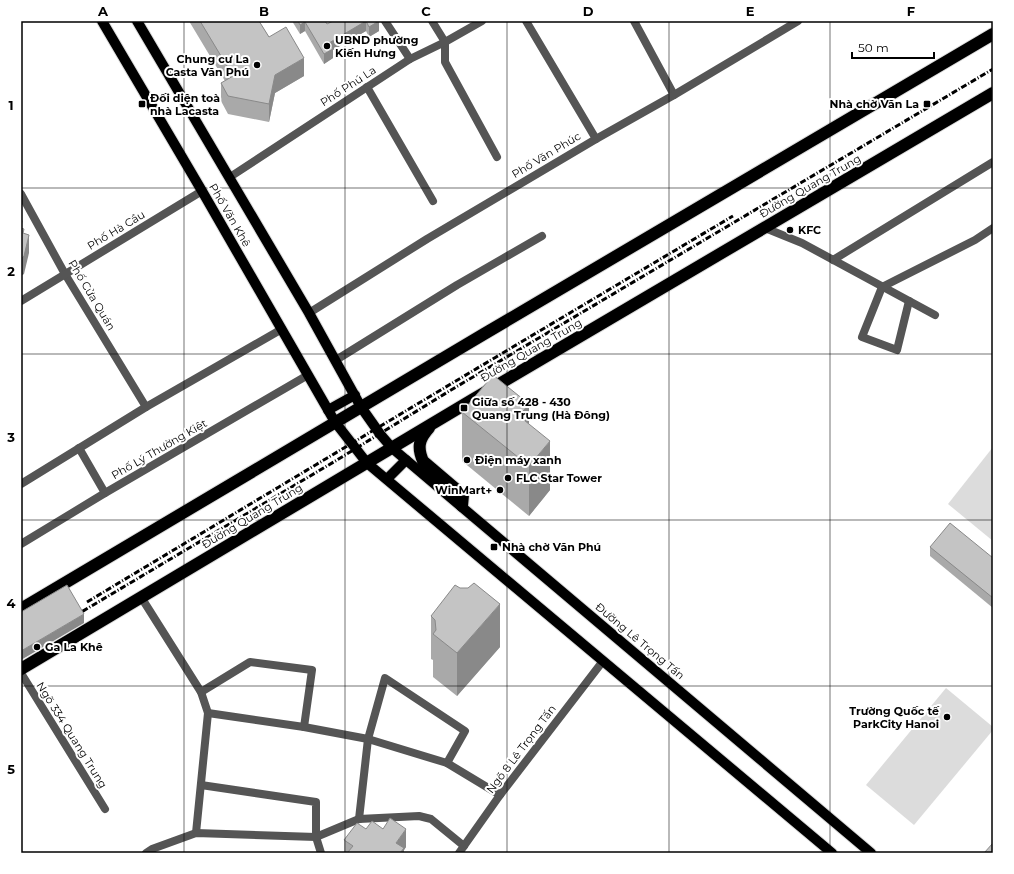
<svg xmlns="http://www.w3.org/2000/svg" width="1014" height="874" font-family="Montserrat,sans-serif">
  <rect width="100%" height="100%" fill="#fff"/>
  <g fill="#dcdcdc">
    <path d="M993,447V541L948,504Z"/>
    <path d="M946,688L993,727V730L914,825L866,785Z"/>
  </g>
  <g fill="none" stroke-linecap="round" stroke-linejoin="round">
    <defs>
      <g id="primary">
        <path d="M102,21L202,191L335,422L367,463L832,853"/>
        <path d="M137,21L309,313L361,407L380,434L392,448L871,853"/>
        <path d="M328,410L355,395"/>
        <path d="M387,479L406,460"/>
      </g>
      <g id="highway">
        <path d="M429,428C419,439 417,447 423,461L463,495L462,506"/>
        <path d="M21,609L484,334L993,34"/>
        <path d="M21,669L472,400L993,93"/>
      </g>
    </defs>
    <use href="#primary" stroke="#dbdbdb" stroke-width="12"/>
    <use href="#highway" stroke="#dbdbdb" stroke-width="14"/>
    <g stroke="#555" stroke-width="8">
      <path d="M385,21L410,59"/>
      <path d="M432,21L445,42V62L497,157"/>
      <path d="M526,21L596,139"/>
      <path d="M634,21L674,95"/>
      <path d="M367,87L433,201"/>
      <path d="M230,177L410,59L445,42L482,21"/>
      <path d="M21,194L65,274L146,407"/>
      <path d="M765,228L802,243L935,315"/>
      <path d="M833,260L993,162"/>
      <path d="M882,287L862,337L897,350L909,301"/>
      <path d="M882,287L975,240L993,228"/>
      <path d="M21,301L202,191"/>
      <path d="M309,313L427,239L596,139L674,95L798,21"/>
      <path d="M336,360L457,285L542,236"/>
      <path d="M79,448L105,493"/>
      <path d="M21,484L146,407L282,329"/>
      <path d="M21,544L105,493L308,375"/>
      <path d="M141,597L201,692L208,713L196,833"/>
      <path d="M21,673L105,809"/>
      <path d="M201,692L250,662L312,670L304,727"/>
      <path d="M208,713L304,727L368,739L447,763L500,795"/>
      <path d="M201,785L316,802V837L321,853"/>
      <path d="M359,819L368,739L385,678L465,731L447,763"/>
      <path d="M146,853L152,849L196,833L316,837L359,819L419,816L431,819L464,846"/>
      <path d="M459,853L500,795L603,661"/>
    </g>
    <use href="#primary" stroke="#000" stroke-width="10"/>
    <use href="#highway" stroke="#000" stroke-width="12"/>
    <g stroke="#000" stroke-width="3" stroke-dasharray="6 2 1 2" stroke-linecap="butt">
      <path d="M87,602C302,473 517,344 733,216"/>
      <path d="M73,617L337,460L451,390L993,69"/>
    </g>
  </g>
  <g fill="#a9a9a9">
    <path d="M189,21H259L269,37L304,76L275,93L269,122L228,114L221,101V83L225,81Z"/>
    <path d="M292,21H325L327,24L379,21V31L369,37L366,31L333,50V58L324,64L305,31L300,34Z"/>
    <path d="M462,412L529,424L550,490L529,516L462,461Z"/>
    <path d="M930,547L993,558V608L930,556Z"/>
    <path d="M431,616L500,647L457,696L433,677V660L431,659Z"/>
    <path d="M366,829L406,847L404,850V853H344V840Z"/>
  </g>
  <g fill="#898989">
    <path d="M366,21V31L333,50V58L324,64V54L329,43Z"/>
    <path d="M379,21V31L369,37V27Z"/>
    <path d="M305,22V31L300,34V25Z"/>
    <path d="M304,58V76L275,93L269,122V104L275,75Z"/>
    <path d="M29,235V253L24,274L21,276V259Z"/>
    <path d="M529,404V453L519,416Z"/>
    <path d="M550,441V490L529,516V466Z"/>
    <path d="M500,604V647L457,696V653Z"/>
    <path d="M84,614V623L21,660V651Z"/>
    <path d="M406,829V847L404,850V853H396V843Z"/>
  </g>
  <g fill="#c4c4c4" stroke="#898989">
    <path d="M200,21H259L269,37L286,27L304,58L275,75L269,104L228,96L221,83L233,76Z"/>
    <path d="M298,21H325L327,24L333,21H379L369,27L366,21L329,43L333,49L324,54L305,22L300,25Z"/>
    <path d="M21,219L22,221L21,227Z"/>
    <path d="M21,228L24,229L23,233L29,235L24,256L21,259Z"/>
    <path d="M493,375L529,404L519,416L550,441L529,466L462,412Z"/>
    <path d="M950,523L993,558V598L930,547Z"/>
    <path d="M474,583L500,604L457,653L433,634L436,630L435,620L431,616L455,585L460,588H468Z"/>
    <path d="M67,585L84,614L21,651V612Z"/>
    <path d="M390,818L406,829L396,843L404,848L400,853H349L348,852L353,846L344,840L357,823L366,829L372,821L383,829Z"/>
    <path d="M993,843V853H984Z"/>
  </g>
  <path fill="none" stroke="#000" stroke-width="1" stroke-opacity="0.55" d="M184,21V853M345,21V853M507,21V853M669,21V853M830,21V853M21,188H993M21,354H993M21,520H993M21,686H993"/>
  <g fill="#000" stroke="#fff" stroke-width="1.5">
    <circle cx="327" cy="46" r="4"/>
    <circle cx="257" cy="65" r="4"/>
    <rect x="138" y="100" width="8" height="8" rx="2"/>
    <rect x="923" y="100" width="8" height="8" rx="2"/>
    <circle cx="790" cy="230" r="4"/>
    <rect x="460" y="404" width="8" height="8" rx="2"/>
    <circle cx="467" cy="460" r="4"/>
    <circle cx="508" cy="478" r="4"/>
    <circle cx="500" cy="490" r="4"/>
    <rect x="490" y="543" width="8" height="8" rx="2"/>
    <circle cx="37" cy="647" r="4"/>
    <circle cx="947" cy="717" r="4"/>
  </g>
  <g text-anchor="middle" stroke-width="4" stroke-linejoin="round" paint-order="stroke">
    <g font-size="11" font-weight="bold" fill="#000" stroke="#fff" text-anchor="start">
      <text x="335" y="44">UBND phường<tspan x="335" dy="13">Kiến Hưng</tspan></text>
      <text x="249" y="63" text-anchor="end">Chung cư La<tspan x="249" dy="13">Casta Văn Phú</tspan></text>
      <text x="150" y="102">Đối diện toà<tspan x="150" dy="13">nhà Lacasta</tspan></text>
      <text x="919" y="108" text-anchor="end">Nhà chờ Văn La</text>
      <text x="798" y="234">KFC</text>
      <text x="472" y="406">Giữa số 428 - 430<tspan x="472" dy="13">Quang Trung (Hà Đông)</tspan></text>
      <text x="475" y="464">Điện máy xanh</text>
      <text x="516" y="482">FLC Star Tower</text>
      <text x="492" y="494" text-anchor="end">WinMart+</text>
      <text x="502" y="551">Nhà chờ Văn Phú</text>
      <text x="45" y="651">Ga La Khê</text>
      <text x="939" y="715" text-anchor="end">Trường Quốc tế<tspan x="939" dy="13">ParkCity Hanoi</tspan></text>
    </g>
    <g font-size="11" fill="#000" stroke="#fff">
      <text transform="translate(348 86) rotate(-33)" y="4">Phố Phú La</text>
      <text transform="translate(546 155) rotate(-31)" y="4">Phố Văn Phúc</text>
      <text transform="translate(810 186) rotate(-30)" y="4">Đường Quang Trung</text>
      <text transform="translate(230 215) rotate(60)" y="4">Phố Văn Khê</text>
      <text transform="translate(116 230) rotate(-31)" y="4">Phố Hà Cầu</text>
      <text transform="translate(92 295) rotate(59)" y="4">Phố Cửa Quán</text>
      <text transform="translate(531 350) rotate(-30)" y="4">Đường Quang Trung</text>
      <text transform="translate(159 449) rotate(-30)" y="4">Phố Lý Thường Kiệt</text>
      <text transform="translate(252 516) rotate(-31)" y="4">Đường Quang Trung</text>
      <text transform="translate(640 641) rotate(40)" y="4">Đường Lê Trọng Tấn</text>
      <text transform="translate(72 735) rotate(58)" y="4">Ngõ 334 Quang Trung</text>
      <text transform="translate(521 749) rotate(-53)" y="4">Ngõ 8 Lê Trọng Tấn</text>
    </g>
  </g>
  <rect width="1014" height="874" fill="none" stroke="#ffffff" stroke-width="44"/>
  <path d="M852 52v6h82v-6" fill="none" stroke="#000000" stroke-width="2"/>
  <text x="858" y="52" font-size="12" fill="#000000" stroke="#ffffff" stroke-width="3" paint-order="stroke">50 m</text>
  <rect x="22" y="22" width="970" height="830" fill="none" stroke="#000" stroke-width="1.5"/>
  <g font-size="13" text-anchor="middle" font-weight="bold" fill="#000">
    <text x="103" y="16">A</text>
    <text x="264" y="16">B</text>
    <text x="426" y="16">C</text>
    <text x="588" y="16">D</text>
    <text x="750" y="16">E</text>
    <text x="911" y="16">F</text>
    <text x="11" y="110">1</text>
    <text x="11" y="276">2</text>
    <text x="11" y="442">3</text>
    <text x="11" y="608">4</text>
    <text x="11" y="774">5</text>
  </g>
</svg>
